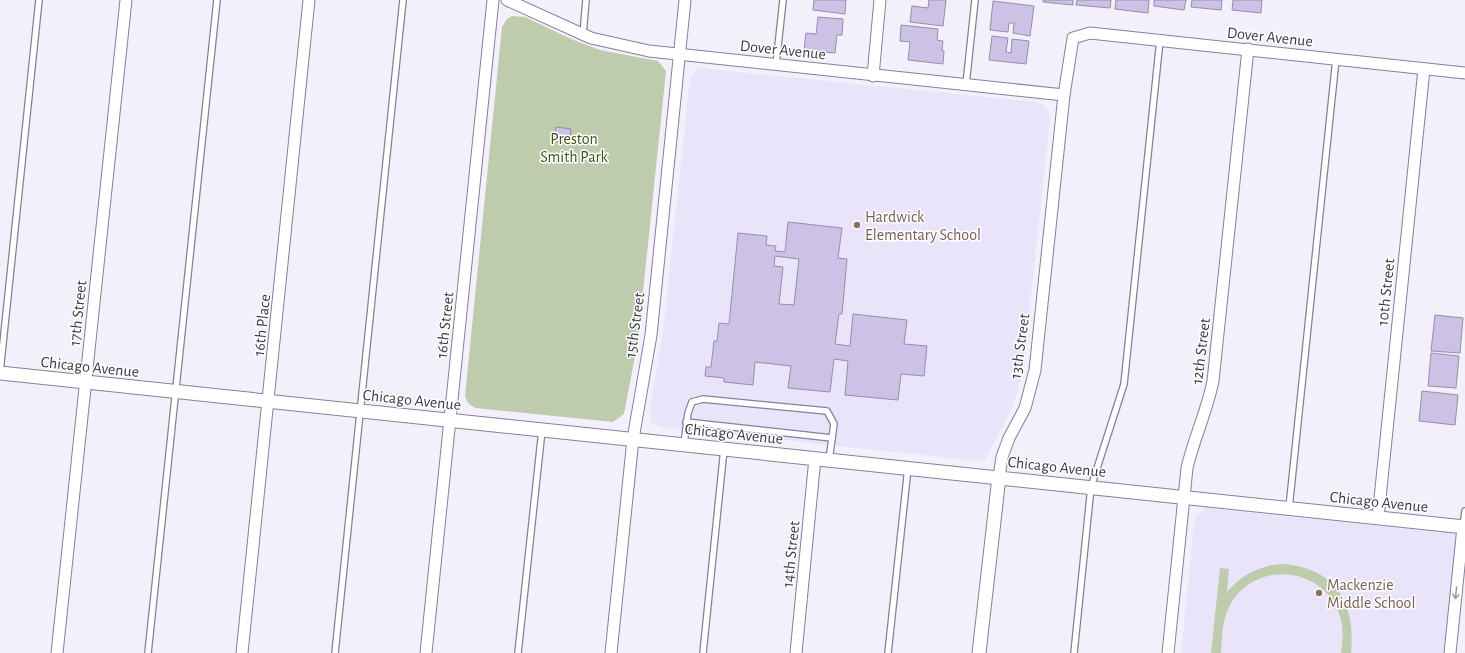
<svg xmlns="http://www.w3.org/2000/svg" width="1465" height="653" font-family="'Alegreya Sans',sans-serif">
  <rect width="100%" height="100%" fill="#f3f0fc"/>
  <g fill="#eae4fa">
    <path d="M701,68L1035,102L1042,104L1047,108L1050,119L1023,371L1016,396L1010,412L985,460L978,461L662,427L652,423L649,412L663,331L690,78L694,71Z"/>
    <path d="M1205,508L1457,534L1445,653H1181L1194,523L1197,515Z"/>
  </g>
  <g fill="#bfcbad">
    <path d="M512,16L525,17L571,39L600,50L658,61L666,71L638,340L624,414L613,422L475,408L468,403L465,396L502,27L507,19Z"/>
    <path d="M1283,564C1336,568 1356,604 1351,653H1341C1343,638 1344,625 1338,611C1319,565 1254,561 1230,605C1222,620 1222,637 1221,653H1211L1220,568L1229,569L1227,592C1242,574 1261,565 1283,564Z"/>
  </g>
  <g fill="#ccc2e5" stroke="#958ea8" fill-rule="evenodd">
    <path d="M814,0H846L845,14L813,10Z"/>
    <path d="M929,0H946L943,26L910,22L912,6L928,8Z"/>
    <path d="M1043,0H1073V5L1043,2Z"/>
    <path d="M1077,0H1111L1110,8L1076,5Z"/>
    <path d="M1116,0H1149L1148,13L1115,9Z"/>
    <path d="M1154,0H1186L1184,10L1154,6Z"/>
    <path d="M1192,0H1222L1221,10L1191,7Z"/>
    <path d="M1233,0H1262L1261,13L1232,10Z"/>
    <path d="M993,1L1034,6L1030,36L1013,33L1014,23H1009L1008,32L990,30Z"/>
    <path d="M818,17L843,19L842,35H837L835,53L804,50L806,33L816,34Z"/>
    <path d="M901,25L938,29L937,40L943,41L942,50L944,51L943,64L908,60L910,42L900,41Z"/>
    <path d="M992,36L1008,38L1006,52L1011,53L1012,39L1029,41L1026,64L989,60Z"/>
    <path d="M556,127L571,129L570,143L554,141Z"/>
    <path d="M788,222L842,228L838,258L847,259L842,314H839L835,344L850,346L853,314L907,320L904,344L927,346L924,376L901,374L898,400L845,395L848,361L834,359L830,392L788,388L791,366L755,362L753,385L724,382V378L705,376L706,367H711L714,341H717L719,323L729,324L738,233L767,236L766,245L776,246L775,251L785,252ZM775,256L799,259L794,305L779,304L783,267L774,266Z"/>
    <path d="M1435,315L1463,318L1460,353L1431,351Z"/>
    <path d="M1431,353L1459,356L1456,388L1428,386Z"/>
    <path d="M1422,391L1458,395L1455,425L1419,421Z"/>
  </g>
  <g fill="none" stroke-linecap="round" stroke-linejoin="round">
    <defs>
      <g id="service">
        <path d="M583,35L586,0"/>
        <path d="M776,65L783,0"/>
        <path d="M966,85L975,0"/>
        <path d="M0,372L39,0"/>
        <path d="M686,422L832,438"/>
        <path d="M684,444L688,413L692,402L703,399L827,411L834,424L829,460"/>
        <path d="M1289,508L1336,59"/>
        <path d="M1463,526L1465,511"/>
        <path d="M148,653L217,0"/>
        <path d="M335,653L403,0"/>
        <path d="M518,653L542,430"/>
        <path d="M703,653L724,449"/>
        <path d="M888,653L908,468"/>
        <path d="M1074,653L1091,487L1124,384L1160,40"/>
      </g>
      <g id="minor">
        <path d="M507,0L591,38L649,51L1064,95"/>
        <path d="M873,76L880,0"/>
        <path d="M999,477L1002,457L1009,438L1025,408L1035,370L1064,95L1073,38L1090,33L1465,73"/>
        <path d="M1378,518L1424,69"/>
        <path d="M57,653L126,0"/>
        <path d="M242,653L309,0"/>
        <path d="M426,653L493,0"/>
        <path d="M611,653L633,439L651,335L685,0"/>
        <path d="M796,653L815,458"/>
        <path d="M1168,653L1187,468C1194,438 1207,411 1213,381L1248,49"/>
        <path d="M1450,653L1463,527"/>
      </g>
      <g id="tertiary">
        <path d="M0,373L1465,527"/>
        <path d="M979,653L999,477"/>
      </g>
    </defs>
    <use href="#service" stroke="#877f99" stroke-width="8"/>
    <use href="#minor" stroke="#877f99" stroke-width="13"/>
    <use href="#tertiary" stroke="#877f99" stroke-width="15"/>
    <use href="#service" stroke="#fff" stroke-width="5.5"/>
    <use href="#minor" stroke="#fff" stroke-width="11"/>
    <use href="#tertiary" stroke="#fff" stroke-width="13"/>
  </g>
  <defs><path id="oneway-shaft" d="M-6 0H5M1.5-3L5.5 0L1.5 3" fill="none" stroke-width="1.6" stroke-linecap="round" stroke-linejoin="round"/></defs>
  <use stroke="#9e9ca2" href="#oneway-shaft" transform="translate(1456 593) rotate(96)"/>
  <g fill="#8d6e63" stroke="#fff" stroke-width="1.5">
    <circle cx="857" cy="225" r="4"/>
    <circle cx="1319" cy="593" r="4"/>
  </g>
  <g text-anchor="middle" stroke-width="3" stroke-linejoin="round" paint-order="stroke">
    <g font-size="16" fill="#3c3944" stroke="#fff">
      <text transform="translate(1270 36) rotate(6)" y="6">Dover Avenue</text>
      <text transform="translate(783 49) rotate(6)" y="6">Dover Avenue</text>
      <text transform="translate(1385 292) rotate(-84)" y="6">10th Street</text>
      <text transform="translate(77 313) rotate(-84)" y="6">17th Street</text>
      <text transform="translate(261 325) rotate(-84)" y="6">16th Place</text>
      <text transform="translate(444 325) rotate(-84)" y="6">16th Street</text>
      <text transform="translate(634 325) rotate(-82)" y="6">15th Street</text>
      <text transform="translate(1019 346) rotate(-82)" y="6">13th Street</text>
      <text transform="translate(1200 351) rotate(-83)" y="6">12th Street</text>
      <text transform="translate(90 366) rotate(6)" y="6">Chicago Avenue</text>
      <text transform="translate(412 399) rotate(6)" y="6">Chicago Avenue</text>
      <text transform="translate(734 433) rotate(6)" y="6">Chicago Avenue</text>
      <text transform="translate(1057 466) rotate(6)" y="6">Chicago Avenue</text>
      <text transform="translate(1379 501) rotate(6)" y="6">Chicago Avenue</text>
      <text transform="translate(790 554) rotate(-84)" y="6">14th Street</text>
    </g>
    <g font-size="16" fill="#41521d" stroke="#fff">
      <text x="574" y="144">Preston<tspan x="574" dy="18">Smith Park</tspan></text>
    </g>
    <g font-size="16" fill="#785e54" stroke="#fff" text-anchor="start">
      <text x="865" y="222">Hardwick<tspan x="865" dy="18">Elementary School</tspan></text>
      <text x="1327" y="590">Mackenzie<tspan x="1327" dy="18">Middle School</tspan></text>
    </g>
  </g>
</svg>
